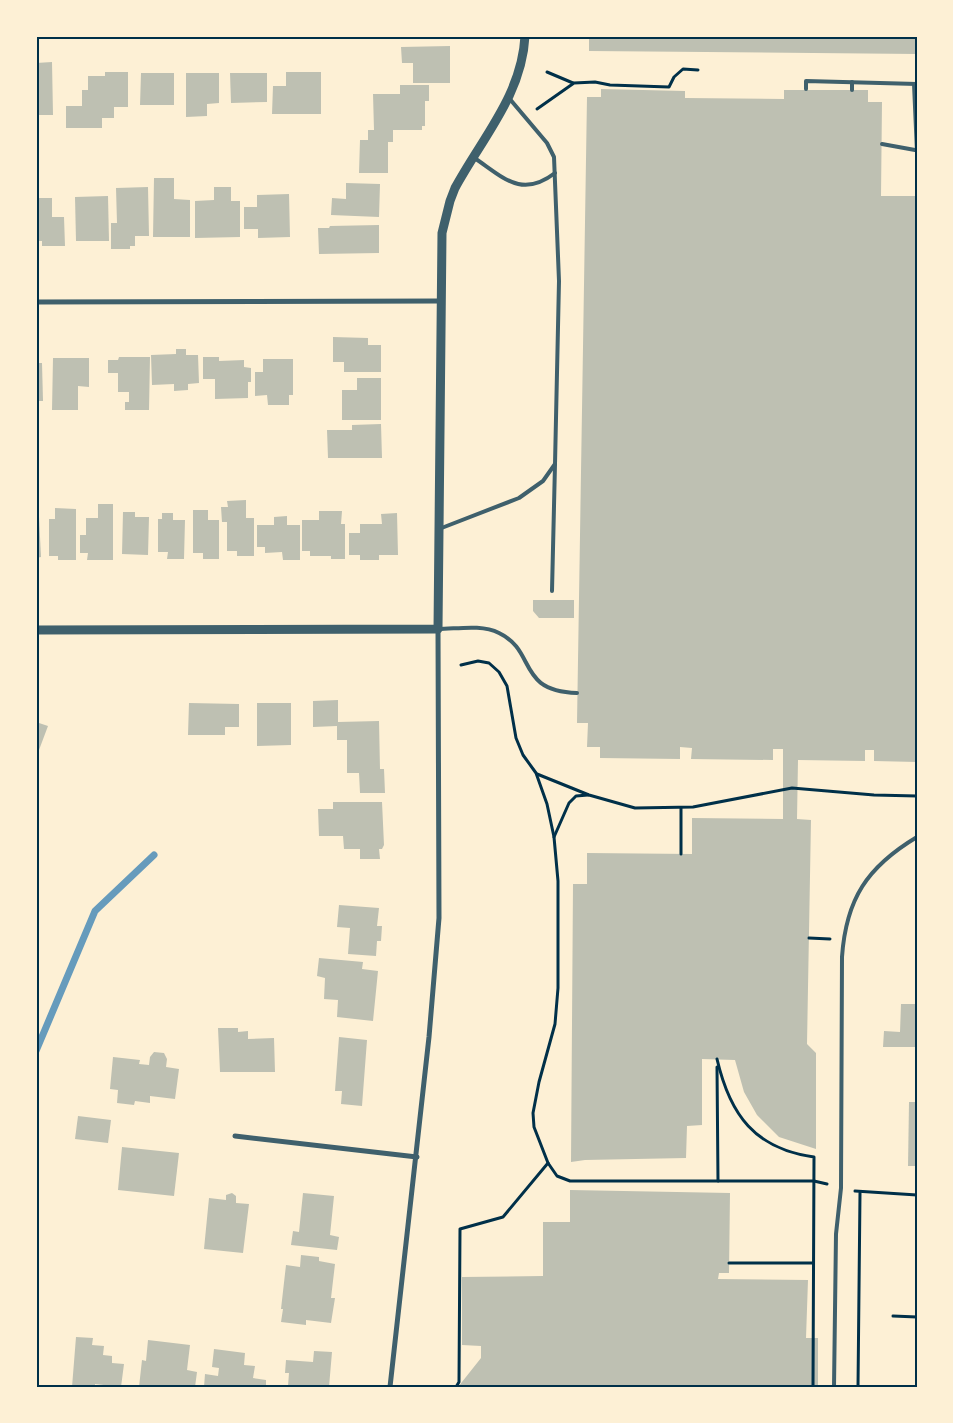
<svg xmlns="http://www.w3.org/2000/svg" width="953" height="1423" font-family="Bitter,serif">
  <rect width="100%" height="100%" fill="#fdf0d5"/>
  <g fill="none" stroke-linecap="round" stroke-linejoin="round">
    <path stroke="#669bbc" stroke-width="7" d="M36,1051L95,911L154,855"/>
  </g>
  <g fill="#bec0b2">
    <path d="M589,36H917V54L589,51Z"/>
    <path d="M450,46V83H413V63H402L401,47Z"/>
    <path d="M52,62L53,115H39L38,104H36V63Z"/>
    <path d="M105,72H128V107H114V118H102V128H66V106H82V90H88V76H105Z"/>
    <path d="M286,72H321V114H272L273,86H286Z"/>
    <path d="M141,73H174V105H140Z"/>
    <path d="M186,73H219V103L207,104V116L186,117Z"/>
    <path d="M230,73H267V102L231,103Z"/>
    <path d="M400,85H429V101H425V126H422V130H393V142H388V173H359L360,140H368V130H374L373,94H400Z"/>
    <path d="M601,89L685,91V98L784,99V90H868V102H882L881,196H917V762L874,761V750H865V761L798,760L797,819L811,820L807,1044L816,1053V1149L779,1137L757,1115L744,1092L735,1060L702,1059V1125L687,1126L686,1158L585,1160L571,1162L573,884H587V853L692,854V818L783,819V749H773V760L691,759L692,748L680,747V759L600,758V747H587L588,723H577L587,97H601Z"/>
    <path d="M154,178H174V199L190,200V237H153Z"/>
    <path d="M346,183L380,184L379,217L331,215L332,198L346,199Z"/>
    <path d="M148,187L149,236H135V246H130V249H111V223H117L116,188Z"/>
    <path d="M214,187H231V201H240V237L195,238V201L214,200Z"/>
    <path d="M289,194L290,237L258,238V229H244V207H257V195Z"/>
    <path d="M108,196L109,241H76L75,197Z"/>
    <path d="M36,198H52V217H64L65,246H42V241H36Z"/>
    <path d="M379,225V253L319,254L318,228H329L330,226Z"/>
    <path d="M333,337L368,338V345H381V372H344V362H333Z"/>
    <path d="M176,349H186V355H198L199,383L188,384V390L174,391V384L152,385L151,355L176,354Z"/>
    <path d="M119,357H150L149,410H125V402H129V392H118V373H108V360H118Z"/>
    <path d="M203,357H219V361L244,360V367L251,368V382H248V398L215,399V379H203Z"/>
    <path d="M53,358H89V387L78,386V410H52Z"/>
    <path d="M263,359H293V395H289V405H268L267,395L255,396V372H263Z"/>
    <path d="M36,363H42L43,401H36Z"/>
    <path d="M357,378H381V420H342V390H357Z"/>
    <path d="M381,424L382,458H328L327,430H352V425Z"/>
    <path d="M246,500V518H254V556H237V551H227V522H222L221,507H228L227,501Z"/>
    <path d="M98,504H113V560H87L88,553H80V535H86V518H98Z"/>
    <path d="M55,508L76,509V560H58V556H49V519H55Z"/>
    <path d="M193,510H208V520H219V559H203V553H193Z"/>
    <path d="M319,511H342L341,524H345V559H331V556H310V551H302V520H319Z"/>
    <path d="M123,512H135V517H149L148,555L122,554Z"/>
    <path d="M162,513H173V520H185L184,559H167L168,552H158V519H162Z"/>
    <path d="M397,513L398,555H379V560H360V555H349V533H360V524H382L381,514Z"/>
    <path d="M287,516V525H300V560H283L282,552L265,553V547H257V525H274V517Z"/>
    <path d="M36,517H39L41,557L36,558Z"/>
    <path d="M533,600H574V618H539L533,611Z"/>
    <path d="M338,700V722L379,721L380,769H384L385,793H360L359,773H347V740H337V726L313,727V701Z"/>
    <path d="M189,703L239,704V727H225V735H188Z"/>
    <path d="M257,703H291V745L257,746Z"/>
    <path d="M36,722L48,726L36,758Z"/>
    <path d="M333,802H382L384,845L382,849H379L380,859H360V849H344L343,836H319L318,809H333Z"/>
    <path d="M339,905L379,908L377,926H382L381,941H377L376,956L348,954L350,928L337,927Z"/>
    <path d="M319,958L363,962L362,969L378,971L373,1021L337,1017L338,1000L324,999L325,978L317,976Z"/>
    <path d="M901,1004H917V1047H883L884,1031L900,1032Z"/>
    <path d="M218,1028H238V1032L248,1031V1039L274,1038L275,1072H220Z"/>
    <path d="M339,1037L367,1040L362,1106L341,1104L342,1091H335Z"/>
    <path d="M154,1052L164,1053L167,1059L166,1067L179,1069L175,1099L150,1096V1103L135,1101L134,1105L117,1103L118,1090L110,1089L113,1057L140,1060L139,1064L149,1065L150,1057Z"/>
    <path d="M909,1102H917V1166H908Z"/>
    <path d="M78,1116L111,1120L108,1143L75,1139Z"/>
    <path d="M122,1147L179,1153L174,1196L118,1190Z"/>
    <path d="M570,1190L730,1193L729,1273H719L718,1279L808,1280L806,1338H818V1387H458L481,1358V1346L462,1345V1277L543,1276V1222H570Z"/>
    <path d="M232,1193L236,1196V1203L249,1204L243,1253L204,1249L209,1198L226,1200V1195Z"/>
    <path d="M303,1193L334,1196L330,1235L339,1237L337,1250L291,1245L293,1231L299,1232Z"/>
    <path d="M301,1255L319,1257V1261L335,1264L331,1298H335L331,1323L306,1320V1325L281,1322L283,1309H281L286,1265L300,1267Z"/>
    <path d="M76,1337L93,1338L92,1345L104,1346L103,1355L112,1356V1363L124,1364L121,1387L95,1384V1387H72Z"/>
    <path d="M148,1340L190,1345L187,1370L197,1372L195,1387H139L142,1360L146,1361Z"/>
    <path d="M214,1349L245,1353L244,1365L255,1366L253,1378L266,1380V1387H204L205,1374L218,1376L219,1368L212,1367Z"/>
    <path d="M314,1351L332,1352L329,1387L288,1386L289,1373H285L286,1360L313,1362Z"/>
  </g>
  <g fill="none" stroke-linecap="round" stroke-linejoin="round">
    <g stroke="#003049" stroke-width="3">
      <path d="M547,72L573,83"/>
      <path d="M537,109L574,83L595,82L610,85L669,87L674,77L683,69L698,70"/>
      <path d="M461,665L478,661L489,663L499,672L507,686L516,738L523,755L536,773L547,804L554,837L558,881V988L555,1024L539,1082L533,1113L534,1127L548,1163L557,1176L570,1181H814L827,1184"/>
      <path d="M537,774L589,795L635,808L693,807L792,788L874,795L917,796"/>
      <path d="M554,837L569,803L576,796L588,795"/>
      <path d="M681,854V808"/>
      <path d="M809,938L830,939"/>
      <path d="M717,1059C730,1115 755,1149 814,1157L813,1387"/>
      <path d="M717,1067L718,1181"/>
      <path d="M855,1191L917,1195"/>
      <path d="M729,1263H813"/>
      <path d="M893,1316L917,1317"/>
      <path d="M456,1387L459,1382L460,1229L503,1217L548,1163"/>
      <path d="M858,1387L860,1193"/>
    </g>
    <g stroke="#3f606c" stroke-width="4">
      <path d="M914,84L917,152"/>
      <path d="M806,89V81L917,84"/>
      <path d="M852,90V82"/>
      <path d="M882,144L915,150"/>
      <path d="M473,157C503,177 521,199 555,173"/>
      <path d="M439,529L519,498L543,481L555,464L559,281L554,157L547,143L509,98"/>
      <path d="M552,591L555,464"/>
      <path d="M438,629C457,629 481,624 499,633C537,651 516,691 577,693"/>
      <path d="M834,1387L836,1234L841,1188L842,957C846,899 867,867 917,837"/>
    </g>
    <g stroke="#3f606c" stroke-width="5">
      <path d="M36,302L440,301"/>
      <path d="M235,1136L417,1157"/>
      <path d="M390,1387L429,1037L439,918L438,629"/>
    </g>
    <path stroke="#3f606c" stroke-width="9" d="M36,630L438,629L442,233L450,201L455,188C482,138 522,95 525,36"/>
  </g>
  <rect width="953" height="1423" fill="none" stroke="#fdf0d5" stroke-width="75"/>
  <rect x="38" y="38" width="878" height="1348" fill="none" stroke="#003049" stroke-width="2"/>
</svg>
